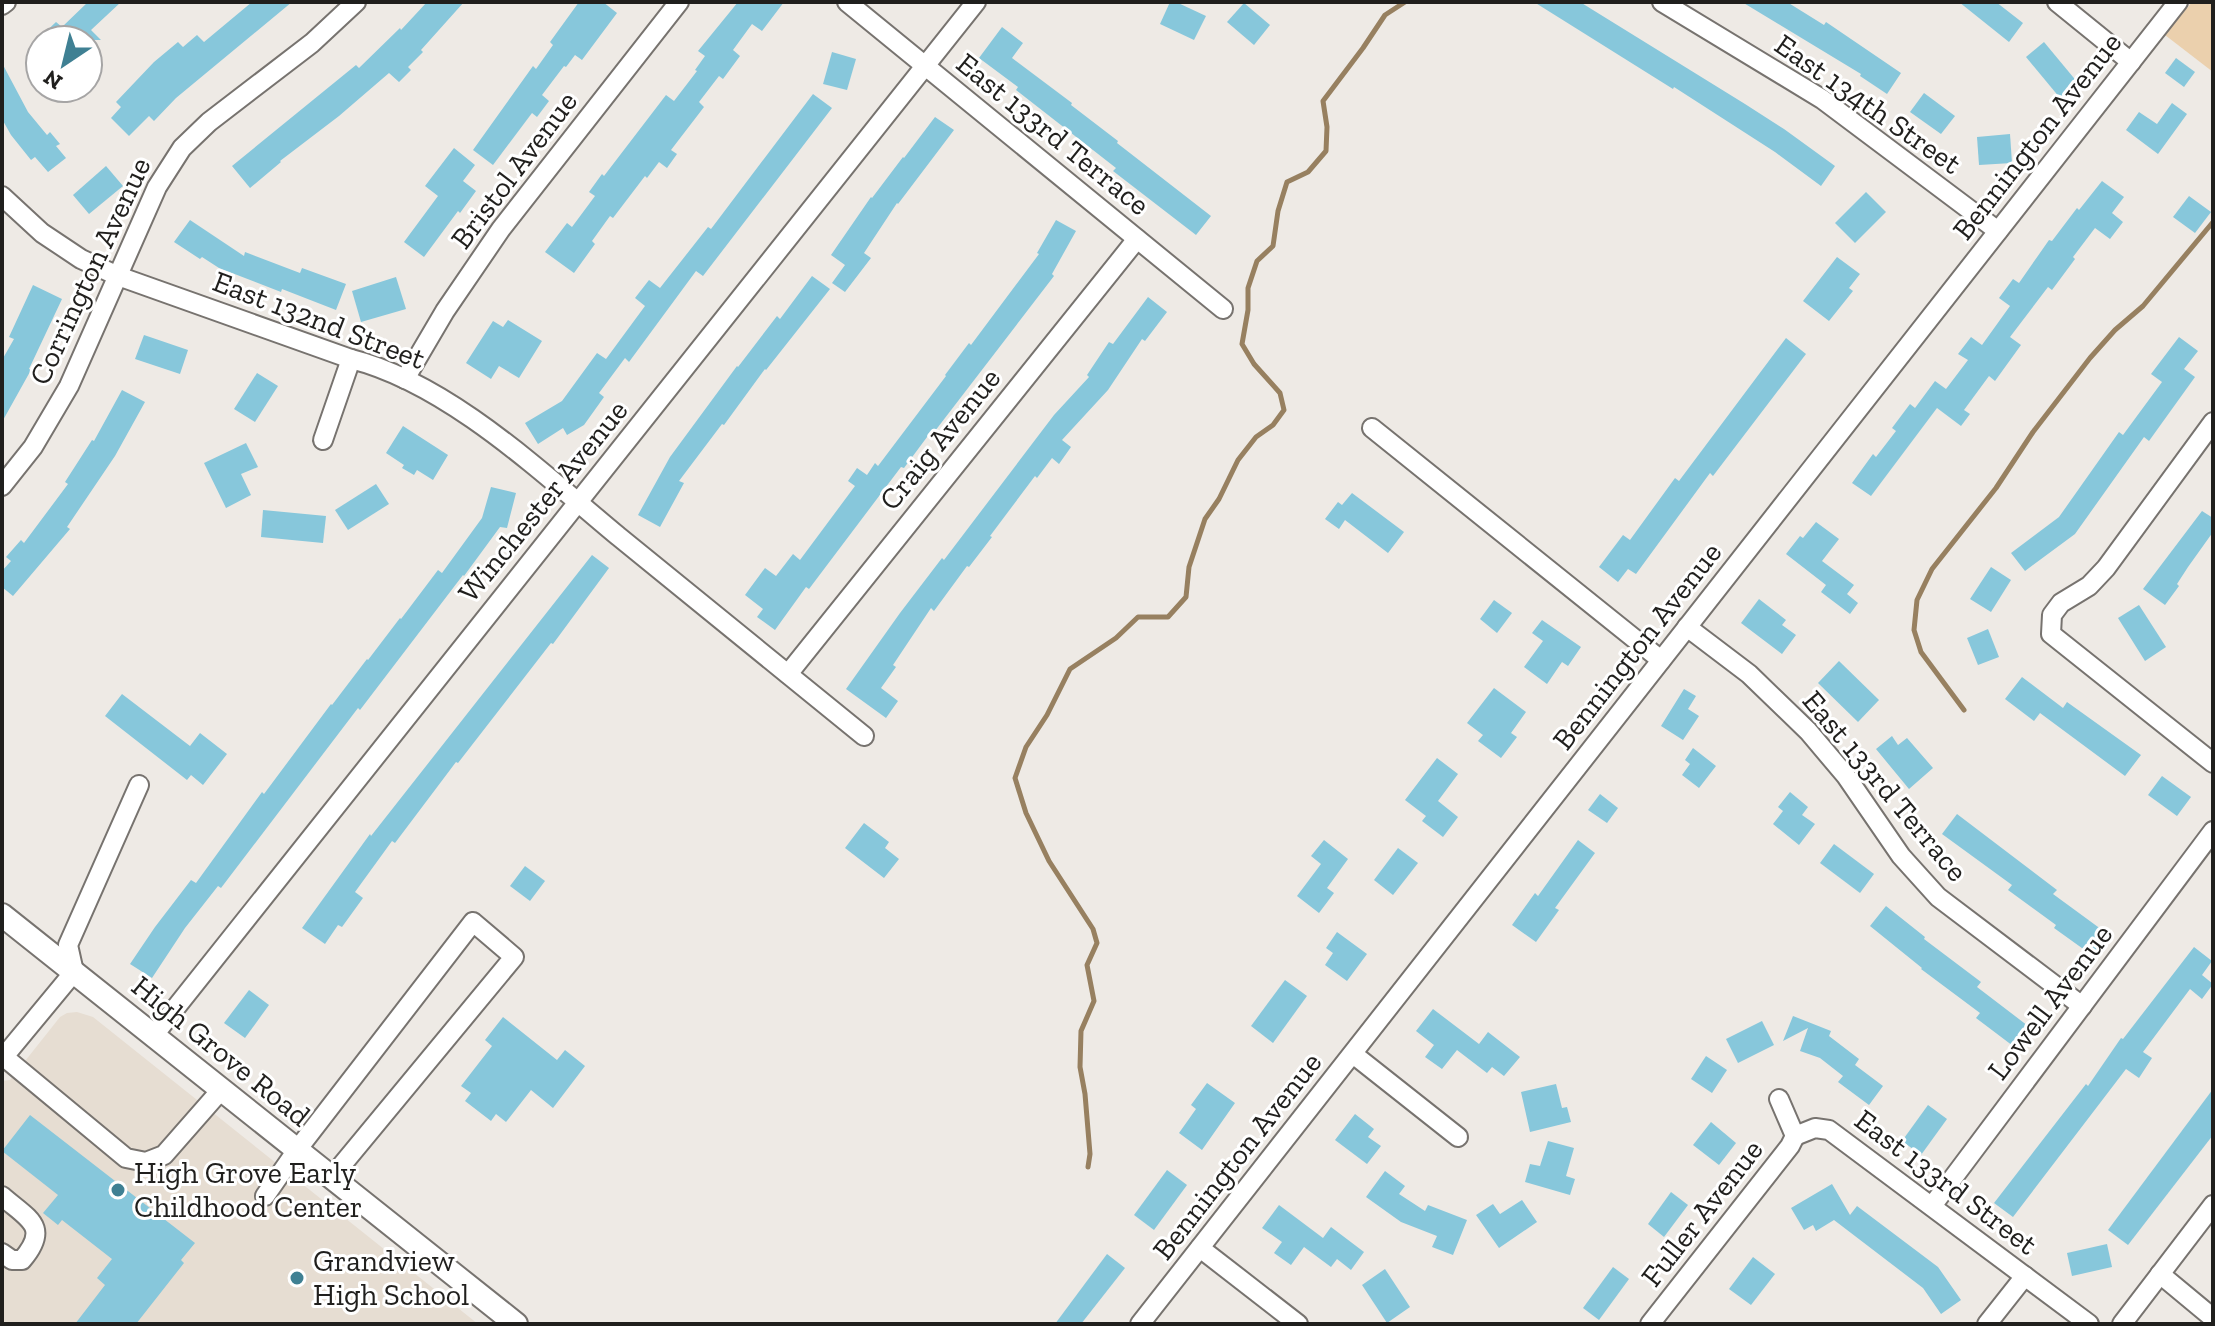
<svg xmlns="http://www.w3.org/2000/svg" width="2215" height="1326" font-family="'Zilla Slab',serif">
  <rect width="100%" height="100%" fill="#eeeae5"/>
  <path fill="#e6ddd2" d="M77,1012L93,1017L478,1324H2V1081L10,1080L60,1017L67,1013Z"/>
  <path fill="#ebd0ad" d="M2192,2H2213V72L2165,35Z"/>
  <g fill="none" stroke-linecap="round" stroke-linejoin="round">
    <g stroke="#978060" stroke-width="5">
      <path d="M1964,710L1921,652L1914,630L1917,600L1932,569L1996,488L2033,432L2090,358L2115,330L2143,306L2213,222"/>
      <path d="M1088,1167L1090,1154L1085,1094L1080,1067L1081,1031L1094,1001L1087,965L1097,943L1093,929L1049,861L1026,813L1015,778L1026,747L1047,715L1070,669L1116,638L1138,617H1168L1186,597L1189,567L1205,519L1219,499L1238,460L1256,437L1273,425L1284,410L1280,393L1254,364L1242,344L1248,310V288L1257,261L1273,246L1278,211L1287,182L1308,172L1326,151L1327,127L1323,101L1363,48L1385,15L1405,2"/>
    </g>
  </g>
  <g fill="#87c7db">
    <path d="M88,2H121L91,30L101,40H37L56,22L62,27Z"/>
    <path d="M252,2H292L176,98L154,121L149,116L129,136L111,118L121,107L116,102L154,62L178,42L183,47L197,35L204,42Z"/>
    <path d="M427,2H464L421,50L423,52L408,67L411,70L399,82L389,73L339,116L280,161L281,162L250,188L232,166L356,65L359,68L400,28L401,30Z"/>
    <path d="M579,2H603L617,13L582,60L575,55L566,67L564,66L542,95L549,101L537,117L532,113L493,165L473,150L533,66L536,69L553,45L550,42Z"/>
    <path d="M738,2H784L762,31L752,24L733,50L740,56L723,79L719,76L699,102L704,107L671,150L677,154L667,168L659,162L647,178L645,176L613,218L610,216L592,241L595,244L574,273L545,252L567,223L572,227L595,196L589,192L602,174L604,176L666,95L674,101L697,71L695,70L705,56L698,51Z"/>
    <path d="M1170,2H1176L1206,16L1194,40L1160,24Z"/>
    <path d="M1534,2H1580L1745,104L1784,129L1835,166L1821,186L1775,152L1674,87L1673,89Z"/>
    <path d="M1742,2H1787L1824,25L1826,22L1901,73L1887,94L1860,76L1861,74Z"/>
    <path d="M1959,2H1996L2023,23L2009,42Z"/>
    <path d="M1244,3L1270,25L1254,45L1227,22Z"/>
    <path d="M1002,27L1023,43L1012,58L1072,103L1071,105L1118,141L1117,143L1211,216L1196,235L1113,171L1116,168L1016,90L1018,87L979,58Z"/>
    <path d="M2044,42L2078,83L2060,98L2026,57Z"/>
    <path d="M832,52L856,59L847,90L823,84Z"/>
    <path d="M2176,58L2195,72L2184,87L2165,73Z"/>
    <path d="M2,63L28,112L47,135L50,132L60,144L56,146L66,158L48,172L35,157L31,160L11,135L2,119Z"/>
    <path d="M1924,93L1955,116L1941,134L1910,112Z"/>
    <path d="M813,94L832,108L703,276L696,271L629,362L625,358L599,393L604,397L584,425L567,435L563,428L538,444L525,423L562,401L597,353L606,359L645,306L635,298L649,280L660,288L708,227L711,229Z"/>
    <path d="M2172,103L2187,114L2158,154L2126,130L2139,112L2157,124Z"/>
    <path d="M935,117L954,130L898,204L897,203L864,253L871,258L845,292L832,283L845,265L831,255L871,197L872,198L903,157L904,158Z"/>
    <path d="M2010,134L2012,163L1979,165L1977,137Z"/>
    <path d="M454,148L475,165L463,181L476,191L460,213L458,211L424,257L404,242L438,196L425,186Z"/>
    <path d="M106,166L123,186L89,214L73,195Z"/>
    <path d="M2102,181L2124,197L2112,213L2123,222L2110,239L2095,228L2073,257L2075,259L2052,290L2048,287L2010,337L2021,345L1995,381L1989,376L1964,410L1970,414L1961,426L1937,408L1871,496L1852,483L1873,454L1876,457L1896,431L1892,428L1910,404L1915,408L1935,381L1946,389L1968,360L1958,354L1971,337L1982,345L2010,306L1999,298L2013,279L2019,283L2049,240L2052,241L2077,208L2079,210Z"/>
    <path d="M1866,192L1886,212L1855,243L1835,223Z"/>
    <path d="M2189,196L2211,212L2195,233L2173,217Z"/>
    <path d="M190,220L244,256L245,252L300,273L302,268L346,284L336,310L282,289L281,292L219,268L202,257L200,259L174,242Z"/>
    <path d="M1056,220L1076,231L1052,274L1054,276L935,431L933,429L904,468L901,467L809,589L806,587L775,630L757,617L763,609L745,595L765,568L776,576L793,554L800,560L855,486L848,481L857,468L867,475L875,463L878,466L946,376L945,375L969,343L971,345L1039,254L1037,253Z"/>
    <path d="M1837,257L1860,274L1849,288L1853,291L1829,321L1803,301Z"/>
    <path d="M812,276L830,289L766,370L765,369L724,425L722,424L679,481L684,483L660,527L638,515L670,457L737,366L738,367L777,316L780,319Z"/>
    <path d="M396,277L406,309L361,322L352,291Z"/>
    <path d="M33,285L62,299L29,369L31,370L2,422V360L14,339L9,337Z"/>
    <path d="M1148,297L1167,312L1145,341L1142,339L1108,390L1062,440L1071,447L1059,464L1052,458L1037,478L1035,476L990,536L992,537L969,567L967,566L934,611L931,608L893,665L896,667L881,688L898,701L886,718L846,689L900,613L942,558L944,560L1054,415L1089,377L1087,375L1109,342L1113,344Z"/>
    <path d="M508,320L542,341L519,378L499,366L491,379L466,363L493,321L503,327Z"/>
    <path d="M144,335L188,350L180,374L135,359Z"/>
    <path d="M2179,337L2198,351L2184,369L2195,377L2149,441L2144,437L2075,534L2025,571L2011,553L2059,517L2119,432L2123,435L2162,382L2151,374Z"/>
    <path d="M1786,338L1806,354L1713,476L1710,473L1636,574L1628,569L1618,582L1599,567L1623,535L1630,540L1675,478L1679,481Z"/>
    <path d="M257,373L278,386L255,422L234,409Z"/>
    <path d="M122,390L145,402L115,456L67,527L70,529L13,596L2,587V571L11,561L6,557L21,540L24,543L68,484L65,482L92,440L94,441Z"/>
    <path d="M403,426L448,455L433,480L417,470L414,475L402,468L404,465L386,453Z"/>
    <path d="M246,443L258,467L241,474L251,495L226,508L204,463Z"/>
    <path d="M376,484L389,504L348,530L335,510Z"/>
    <path d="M491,487L516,493L507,528L500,527L464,576L463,575L360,710L358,708L221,888L218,886L185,928L152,978L130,964L155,927L191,880L196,883L262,792L264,794L331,704L332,705L367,659L368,660L400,618L401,619L438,570L442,573L482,518Z"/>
    <path d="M1352,493L1404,532L1388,553L1345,520L1339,529L1325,519L1338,502L1342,505Z"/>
    <path d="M263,510L326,516L323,543L261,537Z"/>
    <path d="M2202,511L2213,518V532L2188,567L2177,584L2179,586L2165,605L2143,589Z"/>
    <path d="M1816,522L1839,539L1822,561L1854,585L1847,594L1858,603L1850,614L1821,592L1826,585L1786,554L1800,536L1803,538Z"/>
    <path d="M592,555L609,568L553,644L551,643L458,763L456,762L395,843L392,841L355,892L363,898L342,927L338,925L325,944L302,928L370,834L371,836Z"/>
    <path d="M1991,567L2011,580L1991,612L1970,599Z"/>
    <path d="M1759,599L1786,620L1782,625L1796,635L1782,654L1741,623Z"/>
    <path d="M1494,600L1512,613L1497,633L1480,619Z"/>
    <path d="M2139,605L2166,647L2145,661L2118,618Z"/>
    <path d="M1542,620L1581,647L1568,666L1562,662L1547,684L1524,667L1543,641L1532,633Z"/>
    <path d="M1988,629L1999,657L1978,665L1967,638Z"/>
    <path d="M1839,661L1879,700L1858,722L1818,683Z"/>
    <path d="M2022,677L2063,708L2067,702L2141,755L2125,776L2040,713L2034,721L2005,699Z"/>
    <path d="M1494,688L1526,712L1511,733L1517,737L1501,758L1478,741L1483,735L1467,723Z"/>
    <path d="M1684,689L1696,696L1688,709L1699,716L1683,740L1661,726Z"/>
    <path d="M122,694L190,746L200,733L227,754L203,785L191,775L187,780L105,716Z"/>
    <path d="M1892,736L1898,745L1907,738L1933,768L1909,789L1876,749Z"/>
    <path d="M1693,748L1716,766L1699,788L1682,775L1690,764L1685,760Z"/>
    <path d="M1437,758L1458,774L1438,801L1458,817L1443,837L1422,821L1426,816L1405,800Z"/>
    <path d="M2162,776L2191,797L2177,816L2148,795Z"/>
    <path d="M1790,792L1808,807L1802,815L1815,824L1799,845L1773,824L1783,811L1778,807Z"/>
    <path d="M1600,794L1618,808L1607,823L1588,810Z"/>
    <path d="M1957,814L2057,890L2053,894L2109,935L2093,956L2054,928L2056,925L2008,890L2012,885L1942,834Z"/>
    <path d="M864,823L889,842L885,848L899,859L884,878L845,848Z"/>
    <path d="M1324,840L1348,859L1327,888L1334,893L1319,913L1297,896L1321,864L1311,856Z"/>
    <path d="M1578,840L1595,853L1555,908L1559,910L1536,942L1512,925L1535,893L1538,896Z"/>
    <path d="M1834,844L1874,874L1860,893L1820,863Z"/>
    <path d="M1398,848L1418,863L1393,895L1374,880Z"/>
    <path d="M525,866L545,881L530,901L510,886Z"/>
    <path d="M1886,906L1925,937L1924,939L1981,982L1977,987L2032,1029L2017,1049L1976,1018L1980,1013L1921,969L1922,968L1870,926Z"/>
    <path d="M1337,932L1367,954L1347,981L1325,965L1333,953L1326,948Z"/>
    <path d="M2194,947L2212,961L2202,975L2213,984L2202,999L2190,989L2143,1052L2152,1058L2139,1078L2126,1069L2013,1217L1994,1203L2086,1084L2088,1086L2121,1038L2123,1039Z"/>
    <path d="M1285,980L1307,996L1273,1043L1251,1026Z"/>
    <path d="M249,990L269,1005L245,1038L224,1023Z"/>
    <path d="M1433,1009L1479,1044L1488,1032L1520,1057L1504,1076L1492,1067L1487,1073L1457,1050L1442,1069L1425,1057L1434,1045L1416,1031Z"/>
    <path d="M1793,1016L1831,1031L1829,1036L1859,1059L1855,1065L1883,1086L1869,1105L1838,1082L1843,1076L1820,1058L1800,1051L1808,1028L1783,1041Z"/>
    <path d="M503,1017L557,1060L565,1050L585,1066L553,1108L531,1090L506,1122L496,1114L491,1121L465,1101L471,1093L461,1086L492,1046L485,1040Z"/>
    <path d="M1762,1021L1774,1045L1738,1063L1726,1039Z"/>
    <path d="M1706,1056L1727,1070L1712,1093L1691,1079Z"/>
    <path d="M1207,1083L1235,1103L1202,1150L1179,1133L1196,1109L1191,1105Z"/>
    <path d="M1556,1084L1562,1108L1567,1107L1571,1122L1530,1132L1521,1092Z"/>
    <path d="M2213,1089V1135L2128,1245L2108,1230Z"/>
    <path d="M1928,1105L1947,1119L1921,1155L1902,1141Z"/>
    <path d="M1355,1114L1374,1129L1368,1137L1381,1146L1367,1164L1335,1140Z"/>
    <path d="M30,1115L195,1243L181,1260L184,1263L136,1324H75L105,1285L97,1278L112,1259L62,1220L58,1225L43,1213L58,1195L2,1151Z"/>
    <path d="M1711,1122L1736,1143L1719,1165L1693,1145Z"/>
    <path d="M1548,1141L1574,1148L1566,1176L1575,1179L1570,1195L1525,1182L1530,1164L1540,1166Z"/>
    <path d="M1167,1170L1187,1185L1154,1230L1134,1215Z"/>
    <path d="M1385,1171L1405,1186L1399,1194L1425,1211L1428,1205L1467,1220L1453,1255L1432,1247L1437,1236L1401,1222L1366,1197Z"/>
    <path d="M1832,1184L1850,1215L1857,1206L1938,1267L1961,1300L1941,1314L1923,1288L1834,1220L1816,1231L1813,1225L1804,1230L1791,1208Z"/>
    <path d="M1671,1192L1688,1205L1664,1237L1648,1224Z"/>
    <path d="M1522,1200L1537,1222L1499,1248L1476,1215L1493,1204L1500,1214Z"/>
    <path d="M1279,1205L1323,1238L1331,1227L1364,1252L1351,1270L1337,1259L1331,1267L1304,1247L1291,1265L1274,1253L1282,1242L1262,1228Z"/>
    <path d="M2107,1244L2112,1267L2072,1276L2067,1253Z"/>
    <path d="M1107,1254L1125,1268L1081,1324H1055Z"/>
    <path d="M1753,1257L1775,1274L1751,1305L1729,1289Z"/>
    <path d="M1613,1267L1629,1279L1599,1320L1583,1308Z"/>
    <path d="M1385,1269L1410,1307L1387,1323L1362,1285Z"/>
  </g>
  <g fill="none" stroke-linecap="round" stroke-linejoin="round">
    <defs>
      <g id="minor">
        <path d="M847,2L1223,309"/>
        <path d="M1662,2L1822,99L1998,231"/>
        <path d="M2057,2L2131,62"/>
        <path d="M2,5L6,2"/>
        <path d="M2,196L42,233L81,259L118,276L351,359C448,383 542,473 618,536C700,603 782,670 864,736"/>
        <path d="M405,379L445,311L501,229L679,2"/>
        <path d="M2213,422L2106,568L2089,586L2061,603L2052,615L2051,634L2213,763"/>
        <path d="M1372,428L1661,660"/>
        <path d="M323,440L351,359"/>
        <path d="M2,486L33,447L69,386L157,187L182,148L209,122L312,43L356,2"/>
        <path d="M1687,627L1749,674L1808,731L1846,776L1901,856L1938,897L2082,1006"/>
        <path d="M788,674L1137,239"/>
        <path d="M154,1035L976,2"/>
        <path d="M1353,1054L1458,1137"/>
        <path d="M4,1057L126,1158L146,1162L164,1155L221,1090"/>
        <path d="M2,1059L74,972L68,945L139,785"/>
        <path d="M1779,1099L1795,1136"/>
        <path d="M1795,1136L1815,1128L1829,1130L2089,1324"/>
        <path d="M2,1196C28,1219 51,1226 22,1260H12L2,1253"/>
        <path d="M265,1196L297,1150L473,922L514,957L332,1177"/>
        <path d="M1932,1206L2213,831"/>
        <path d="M1200,1248L1298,1324"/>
        <path d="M2160,1274L2213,1318"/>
        <path d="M1140,1324L2178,2"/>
        <path d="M1650,1324L1790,1146L1795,1136"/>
        <path d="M1987,1324L2025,1276"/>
        <path d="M2122,1324L2213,1205"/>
      </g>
      <path id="major" d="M2,915L516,1324"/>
    </defs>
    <use href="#minor" stroke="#77736f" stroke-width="22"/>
    <use href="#major" stroke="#77736f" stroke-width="26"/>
    <use href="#minor" stroke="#fff" stroke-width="18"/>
    <use href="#major" stroke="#fff" stroke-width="22"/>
  </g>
  <g fill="#3f8093" stroke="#fff" stroke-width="3">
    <circle cx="118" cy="1190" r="8"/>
    <circle cx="297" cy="1278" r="8"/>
  </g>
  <g text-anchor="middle" stroke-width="6" stroke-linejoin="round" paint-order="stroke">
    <g font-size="30" fill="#201f1d" stroke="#fff">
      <text transform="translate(1868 104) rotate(35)" y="10">East 134th Street</text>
      <text transform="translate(1053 134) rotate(39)" y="10">East 133rd Terrace</text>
      <text transform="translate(2037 136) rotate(-52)" y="10">Bennington Avenue</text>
      <text transform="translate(514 170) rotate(-53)" y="10">Bristol Avenue</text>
      <text transform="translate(90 271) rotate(-65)" y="10">Corrington Avenue</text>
      <text transform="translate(319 320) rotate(21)" y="10">East 132nd Street</text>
      <text transform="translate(940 439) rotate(-51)" y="10">Craig Avenue</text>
      <text transform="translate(543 501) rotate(-51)" y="10">Winchester Avenue</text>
      <text transform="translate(1637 646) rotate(-52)" y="10">Bennington Avenue</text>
      <text transform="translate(1885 786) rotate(50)" y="10">East 133rd Terrace</text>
      <text transform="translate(2050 1002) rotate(-53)" y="10">Lowell Avenue</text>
      <text transform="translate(221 1051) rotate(39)" y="10">High Grove Road</text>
      <text transform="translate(1237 1156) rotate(-52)" y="10">Bennington Avenue</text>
      <text transform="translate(1946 1182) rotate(37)" y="10">East 133rd Street</text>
      <text transform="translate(1702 1213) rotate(-52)" y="10">Fuller Avenue</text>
    </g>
    <g font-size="30" fill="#201f1d" stroke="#fff" text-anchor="start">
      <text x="134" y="1183">High Grove Early<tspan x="134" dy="34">Childhood Center</tspan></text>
      <text x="313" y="1271">Grandview<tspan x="313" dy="34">High School</tspan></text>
    </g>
  </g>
  <rect width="2215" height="1326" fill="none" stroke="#201f1d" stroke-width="8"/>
  <g transform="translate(64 64) rotate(215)"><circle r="38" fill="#ffffff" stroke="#a6a5a5" stroke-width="2"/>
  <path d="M0-6L14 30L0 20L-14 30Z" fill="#3f8093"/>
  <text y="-12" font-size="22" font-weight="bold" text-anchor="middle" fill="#201f1d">N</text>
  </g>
</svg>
